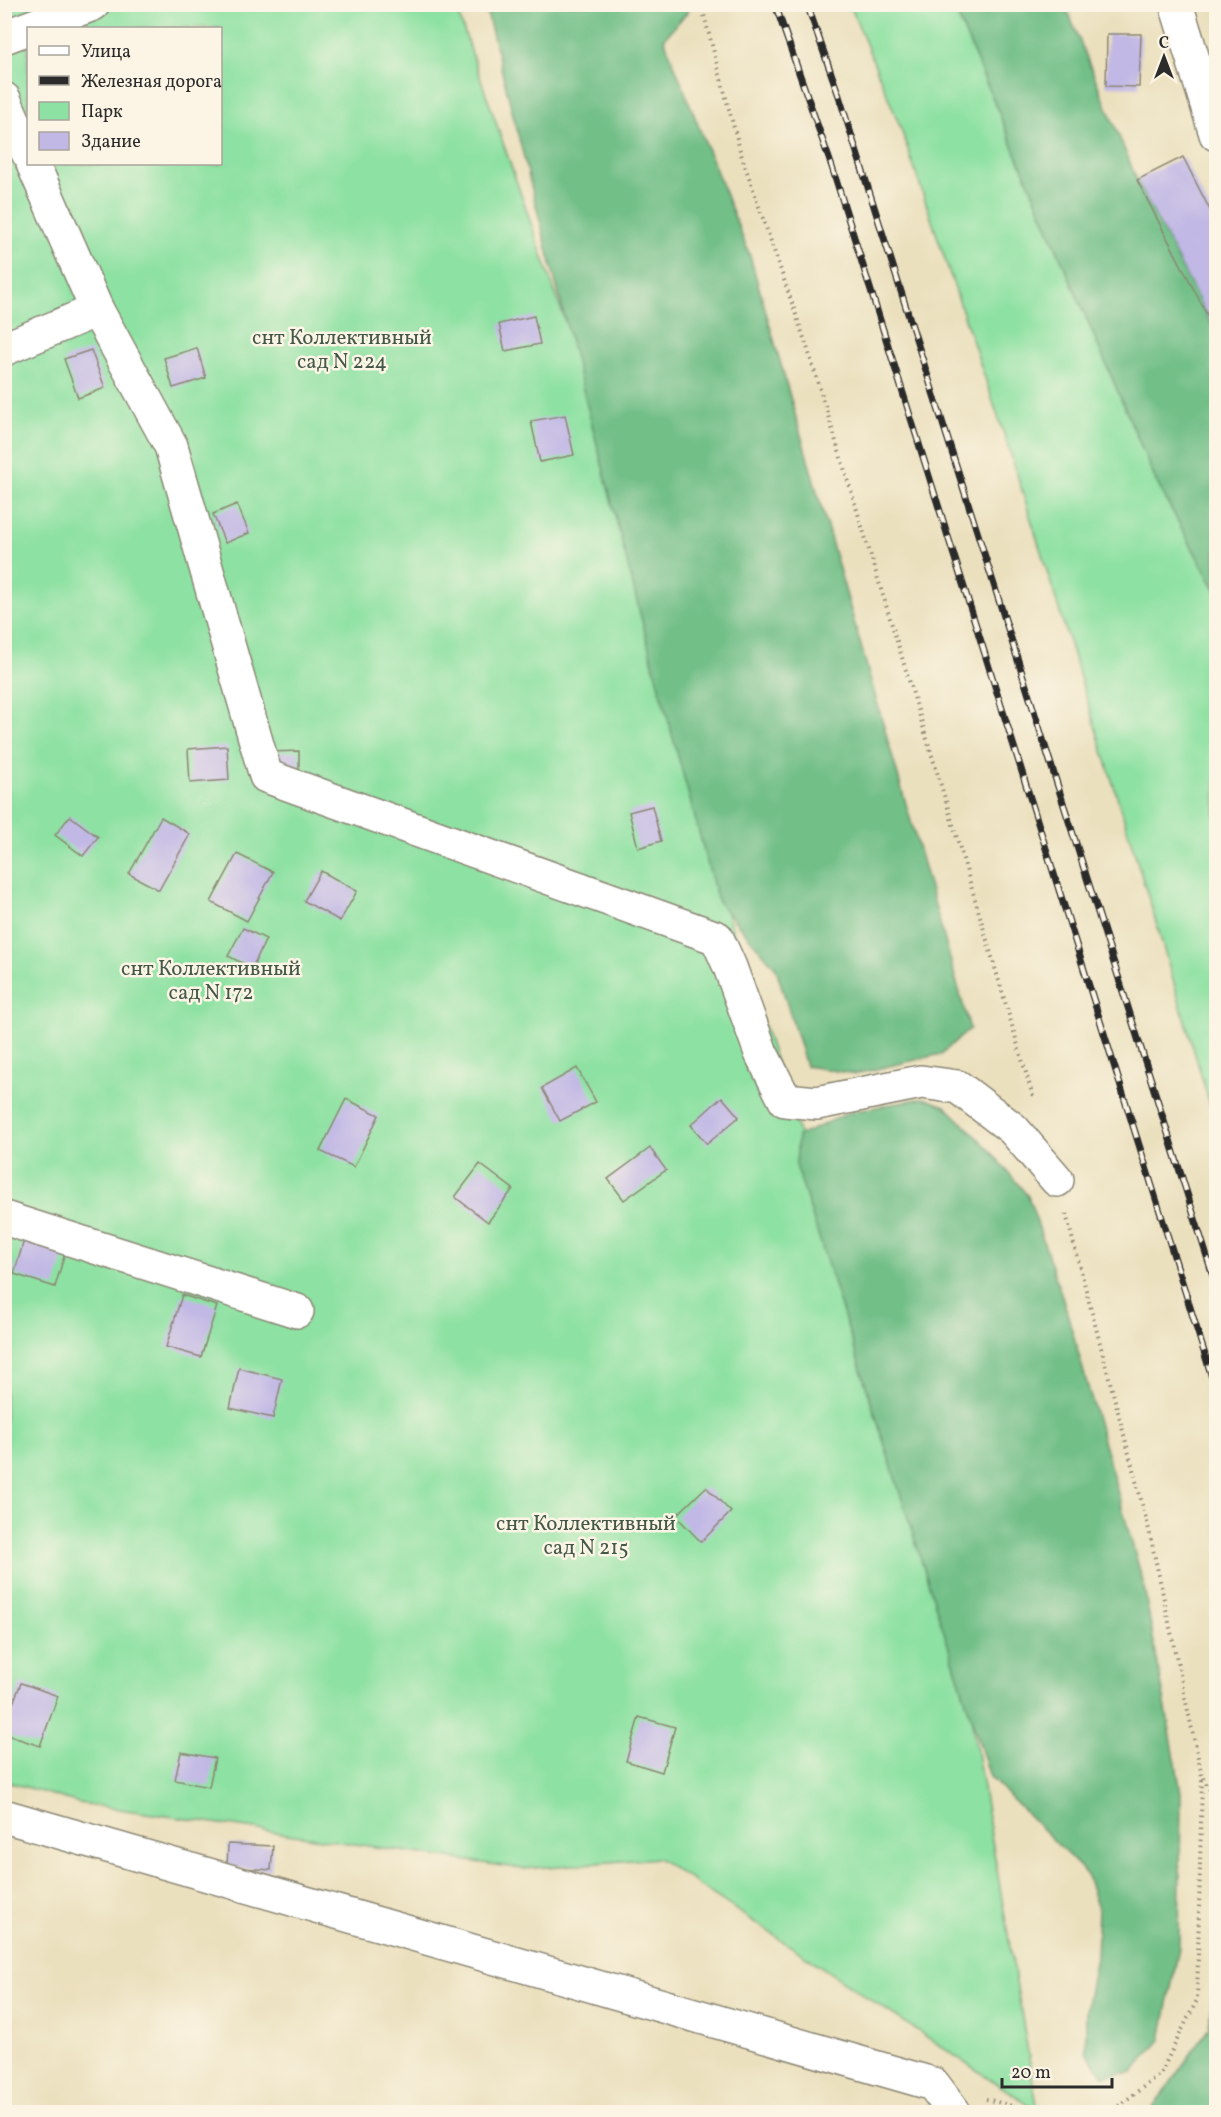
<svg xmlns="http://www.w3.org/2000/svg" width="1221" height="2117" font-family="Vollkorn,serif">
  <rect width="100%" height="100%" fill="#fcf5e5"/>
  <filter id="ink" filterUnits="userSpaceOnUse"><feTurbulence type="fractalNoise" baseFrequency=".0167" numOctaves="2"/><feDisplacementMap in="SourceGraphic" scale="12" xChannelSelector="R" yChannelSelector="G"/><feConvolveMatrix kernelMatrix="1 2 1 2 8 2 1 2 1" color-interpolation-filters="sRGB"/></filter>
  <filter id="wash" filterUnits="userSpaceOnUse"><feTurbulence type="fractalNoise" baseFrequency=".008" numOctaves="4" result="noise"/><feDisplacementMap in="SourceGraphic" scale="24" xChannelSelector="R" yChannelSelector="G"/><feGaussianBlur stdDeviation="1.35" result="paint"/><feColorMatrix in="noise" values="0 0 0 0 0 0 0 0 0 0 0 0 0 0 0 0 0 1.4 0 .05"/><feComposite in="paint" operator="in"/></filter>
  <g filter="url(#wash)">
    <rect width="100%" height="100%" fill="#ebe0be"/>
    <g fill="#8de1a2" stroke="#5c8666" stroke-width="1.5" fill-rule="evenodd">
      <path d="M4,5H455L581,367L726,910L950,1594L1038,2111L658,1858L523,1869L79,1803L5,1781ZM28,28H220V164H28Z"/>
      <path d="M850,5H953L1156,481L1216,591V1125L1152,909L1011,455L900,126Z"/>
    </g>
    <g fill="#72bf88" stroke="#4e755a" stroke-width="1.5">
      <path d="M485,5H686L688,11L664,39L750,256L970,1029L941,1054L855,1074L806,1066L776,968L718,902L655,672Z"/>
      <path d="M953,5H1065L1137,180L1216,333V591L1156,481Z"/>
      <path d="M923,1098L945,1106L988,1148L1028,1196L1064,1302L1143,1582L1181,1792L1179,1947L1161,2040L1132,2072L1104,2076L1086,2052V2011L1096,1957L1098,1909L1086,1873L990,1777L796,1165L798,1136L851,1112Z"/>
      <path d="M1216,1962V2112H1150L1209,2028Z"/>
    </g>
    <g id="blocks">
      <g fill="#c1b8e5">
        <path d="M1107,34H1141L1139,87L1106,86Z"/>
        <path d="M1183,157L1216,222V332L1137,180Z"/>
        <path d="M534,316L540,344L505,351L499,324Z"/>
        <path d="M197,348L206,378L173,388L164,358Z"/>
        <path d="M91,350L105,388L78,398L64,359Z"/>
        <path d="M565,415L574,455L540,462L531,421Z"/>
        <path d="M237,504L249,533L225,543L213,514Z"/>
        <path d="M227,746L229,780L190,783L188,749Z"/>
        <path d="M299,751V774H270L269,752Z"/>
        <path d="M652,806L661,841L638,848L629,812Z"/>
        <path d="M70,816L98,837L83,856L55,835Z"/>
        <path d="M161,817L190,834L159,890L129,874Z"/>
        <path d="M237,854L273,872L247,921L211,902Z"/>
        <path d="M321,871L357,891L340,921L304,901Z"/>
        <path d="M243,928L266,939L252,968L228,956Z"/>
        <path d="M577,1068L596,1102L560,1121L542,1088Z"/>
        <path d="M722,1097L739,1117L707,1144L691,1125Z"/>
        <path d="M346,1099L379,1115L354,1167L320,1151Z"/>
        <path d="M650,1148L666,1170L624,1200L608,1179Z"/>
        <path d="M480,1164L513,1189L488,1222L455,1197Z"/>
        <path d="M24,1240L65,1253L55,1287L14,1274Z"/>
        <path d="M182,1295L217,1306L201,1357L166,1347Z"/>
        <path d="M239,1368L282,1379L273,1418L230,1408Z"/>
        <path d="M706,1487L731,1512L701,1542L676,1516Z"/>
        <path d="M21,1683L58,1696L40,1746L4,1734V1726Z"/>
        <path d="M639,1717L675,1727L662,1772L626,1761Z"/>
        <path d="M181,1752L215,1758L209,1787L175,1780Z"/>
        <path d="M228,1844L273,1846L271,1870L227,1867Z"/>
      </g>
    </g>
  </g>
  <g filter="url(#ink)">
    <use href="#blocks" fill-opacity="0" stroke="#8b8674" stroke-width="1.5"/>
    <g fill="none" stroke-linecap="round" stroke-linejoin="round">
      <defs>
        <g id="minor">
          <path d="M1176,4L1216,134"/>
          <path d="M4,37L93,4"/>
          <path d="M4,99L28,153"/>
          <path d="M33,164L97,310"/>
          <path d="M4,349L97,310L171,446L266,776L717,938L730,967L761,1053L785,1100L817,1103L921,1082L958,1087L1013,1129L1057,1180"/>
          <path d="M4,1218L297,1311"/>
          <path d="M4,1816L933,2084L954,2112"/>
        </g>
      </defs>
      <use href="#minor" stroke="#8b8674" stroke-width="36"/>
      <g stroke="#8b8674" stroke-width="4" stroke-dasharray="1.5 4.5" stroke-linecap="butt">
        <path d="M701,4L741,154L808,350L951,818L1034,1100"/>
        <path d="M1066,1214L1149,1530L1202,1776L1197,2000L1160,2074L1111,2112"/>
        <path d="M1203,1778L1216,1800"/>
        <path d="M986,2099L1035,2112"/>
      </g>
      <use href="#minor" stroke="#fff" stroke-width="33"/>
      <defs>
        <g id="rail">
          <path d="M775,4L832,167L1216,1390"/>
          <path d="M807,4L839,96L1216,1285"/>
        </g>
      </defs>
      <use href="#rail" stroke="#2b2b2b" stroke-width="7"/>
      <use href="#rail" stroke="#fcf5e5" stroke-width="4.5" stroke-dasharray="14" stroke-linecap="butt"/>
    </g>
  </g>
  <g text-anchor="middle" stroke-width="5" stroke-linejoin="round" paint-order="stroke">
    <g font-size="21" fill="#445849" stroke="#fcf5e5">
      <text x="342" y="344">снт Коллективный<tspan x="342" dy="24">сад N 224</tspan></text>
      <text x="211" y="975">снт Коллективный<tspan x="211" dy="24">сад N 172</tspan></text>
      <text x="586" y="1530">снт Коллективный<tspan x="586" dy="24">сад N 215</tspan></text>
    </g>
  </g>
  <rect width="1221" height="2117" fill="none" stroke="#fcf5e5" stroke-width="24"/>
  <rect x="27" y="27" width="195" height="138" fill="#fcf5e5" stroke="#a8a49b" stroke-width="1.5"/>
  <rect x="39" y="46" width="30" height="9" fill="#ffffff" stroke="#a8a49b" stroke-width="1.5"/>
  <text x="81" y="57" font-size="18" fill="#2b2b2b">Улица</text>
  <rect x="39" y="76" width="30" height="9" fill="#2b2b2b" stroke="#a8a49b" stroke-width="1.5"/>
  <text x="81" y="87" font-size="18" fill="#2b2b2b">Железная дорога</text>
  <rect x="39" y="102" width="30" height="18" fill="#8de1a2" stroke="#a8a49b" stroke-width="1.5"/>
  <text x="81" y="117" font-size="18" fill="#2b2b2b">Парк</text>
  <rect x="39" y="132" width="30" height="18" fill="#c1b8e5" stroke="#a8a49b" stroke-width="1.5"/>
  <text x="81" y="147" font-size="18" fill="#2b2b2b">Здание</text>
  <g transform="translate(1164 57)" stroke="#fcf5e5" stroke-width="4.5" paint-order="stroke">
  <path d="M0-4.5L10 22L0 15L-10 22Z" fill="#2b2b2b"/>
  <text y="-9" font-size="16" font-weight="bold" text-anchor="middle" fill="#2b2b2b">С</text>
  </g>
  <path d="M1002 2078v9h110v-9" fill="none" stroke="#2b2b2b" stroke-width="3"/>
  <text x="1011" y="2078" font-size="18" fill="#2b2b2b" stroke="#fcf5e5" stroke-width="4.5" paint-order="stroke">20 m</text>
</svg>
